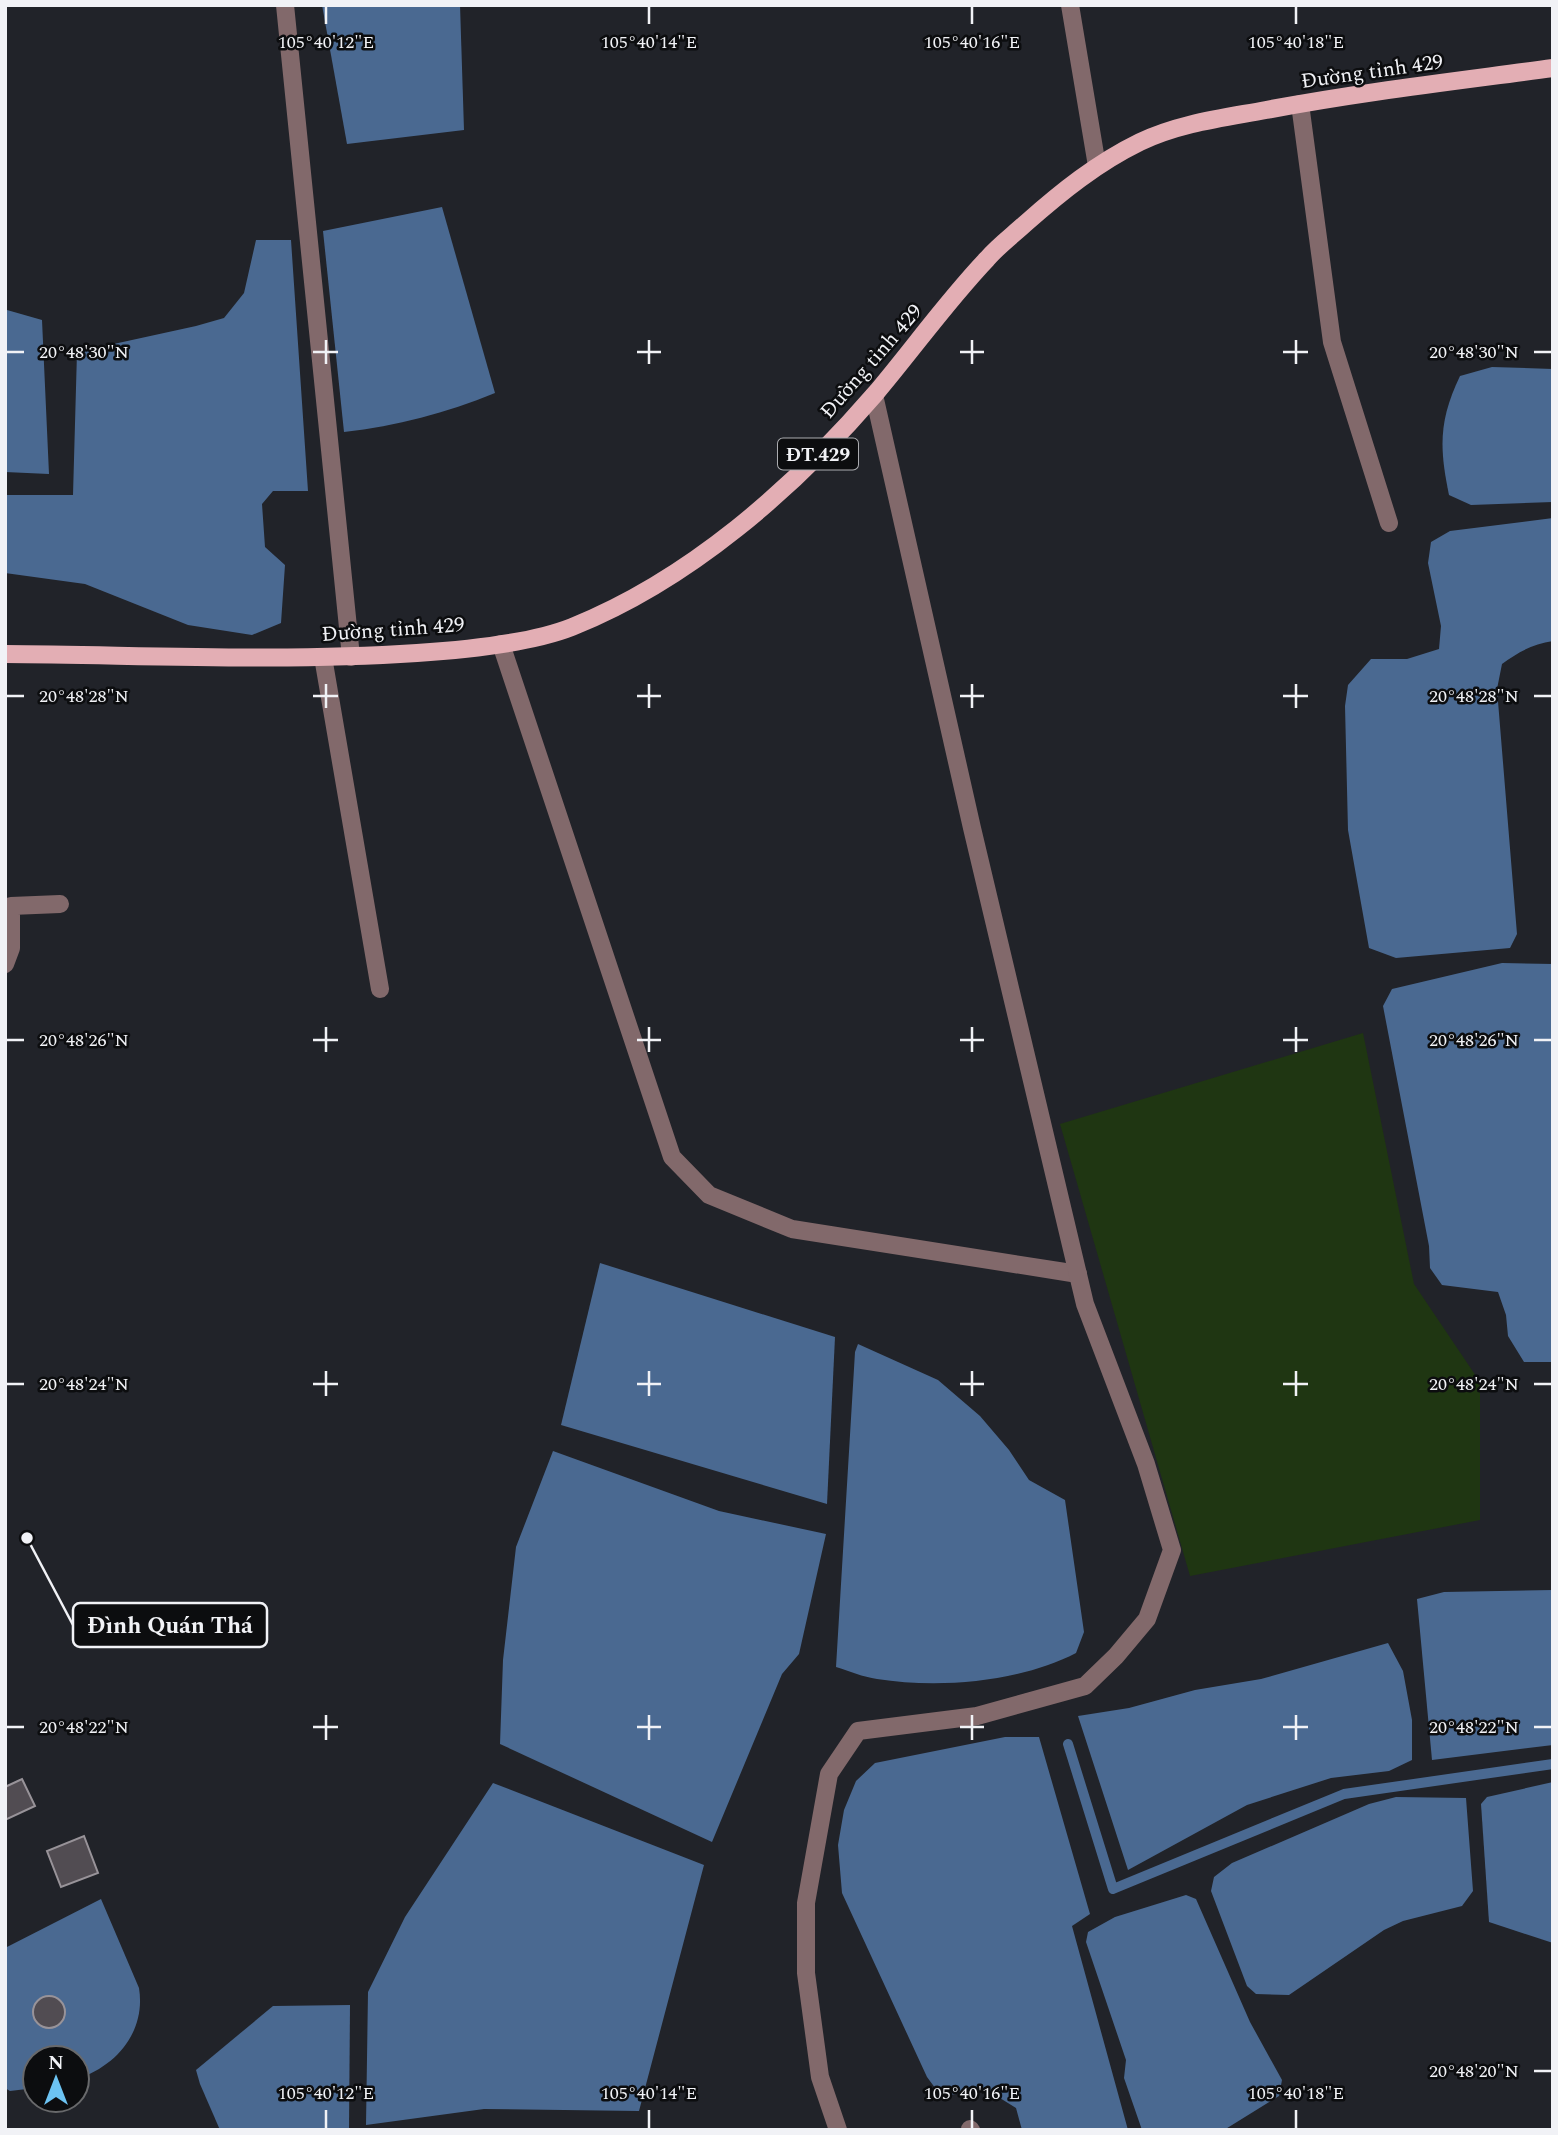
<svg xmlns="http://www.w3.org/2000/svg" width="1558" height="2135" font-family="Spectral,serif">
  <rect width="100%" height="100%" fill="#212329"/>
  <path fill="#1f3612" d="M1363,1033L1414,1284L1480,1382V1520L1190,1576L1060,1124Z"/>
  <g fill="#4a6991">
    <path d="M322,5H460L464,130L347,144Z"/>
    <path d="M442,207L495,393C446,413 397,426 344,432L323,231Z"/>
    <path d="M256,240H291L308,491H273L262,504L265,547L285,565L281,623L252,635L188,625L85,584L5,573V495H73L77,352L196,326L224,318L244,293Z"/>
    <path d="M5,298L7,310L42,320L49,474L5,472Z"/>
    <path d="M1492,367L1553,369V502L1471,505L1449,495C1439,447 1439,420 1460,376Z"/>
    <path d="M1553,518V641C1533,644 1518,652 1502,664L1497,689L1517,934L1510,948L1396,958L1369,948L1348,830L1345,706L1348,685L1371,659H1407L1439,649L1441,626L1428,563L1431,542L1450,531Z"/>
    <path d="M1502,963L1553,964V1362H1524L1508,1336L1506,1315L1498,1292L1442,1285L1430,1268L1429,1246L1383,1006L1392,989Z"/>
    <path d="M600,1263L835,1337L827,1504L561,1425Z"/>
    <path d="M858,1344L938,1380L980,1416L1009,1450L1029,1480L1065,1500L1084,1632L1076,1653C1020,1682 940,1689 877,1679C863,1677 849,1671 836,1667L855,1352Z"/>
    <path d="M553,1451L719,1511L826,1534L799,1654L782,1674L712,1842L500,1744L503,1660L516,1547Z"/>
    <path d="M1553,1590V1745L1432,1760L1417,1599L1444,1592Z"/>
    <path d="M1388,1643L1403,1671L1412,1720V1760L1389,1771L1331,1778L1247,1805L1128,1870L1078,1716L1129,1708L1195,1690L1261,1679Z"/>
    <path d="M1005,1737H1039L1090,1914L1072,1926L1128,2130H1022L1016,2108L987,2090L941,2096L927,2077L842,1893L838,1845L844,1810L856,1781L875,1763Z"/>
    <path d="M1553,1782V1943L1489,1922L1481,1804L1487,1797Z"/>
    <path d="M493,1783L704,1865L639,2111L484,2109L366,2125L368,1992L405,1917Z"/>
    <path d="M1396,1797L1466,1798L1473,1891L1462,1906L1403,1921L1384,1930L1289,1995L1256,1994L1247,1986L1211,1891L1214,1877L1232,1863L1369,1804Z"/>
    <path d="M1186,1895L1196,1899L1250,2022L1282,2080L1279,2096L1224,2130H1142L1124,2078L1126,2060L1086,1942L1088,1932L1115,1917Z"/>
    <path d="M101,1899L139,1988C146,2031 117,2066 77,2079V2058H35V2088L10,2091L5,2088V1948Z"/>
    <path d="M350,2005L349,2129L220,2130L200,2084L196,2070L273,2006Z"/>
  </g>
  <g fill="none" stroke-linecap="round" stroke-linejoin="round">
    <path stroke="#4a6991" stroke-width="10" d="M1068,1744L1113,1889L1344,1794L1553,1764"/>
  </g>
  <g fill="#514c52" stroke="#989399" stroke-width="2">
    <path d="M22,1779L35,1806L5,1820V1787Z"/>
    <path d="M84,1836L98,1873L61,1887L47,1851Z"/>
    <circle cx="49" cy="2012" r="16"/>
  </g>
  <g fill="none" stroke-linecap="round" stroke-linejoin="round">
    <g stroke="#82696b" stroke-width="18">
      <path d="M1300,104L1332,342L1389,523"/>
      <path d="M323,657L380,989"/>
      <path d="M970,2129L971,2130"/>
    </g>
    <g stroke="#82696b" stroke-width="18">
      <path d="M285,5L351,657"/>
      <path d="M1070,5L1097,166"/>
      <path d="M501,644L672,1157L709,1195L792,1229L1078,1274"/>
      <path d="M5,964L11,948V906L60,904"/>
      <path d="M838,2130L820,2077L806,1973V1903L829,1774L858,1731L977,1716L1085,1686L1116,1656L1147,1619L1172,1550L1146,1464L1085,1304L972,828L874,395"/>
    </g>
    <path stroke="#e3aeb4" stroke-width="18" d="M5,654C142,655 280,662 417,653C463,650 529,644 572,627C689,580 793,489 875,394C913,349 947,301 987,259C998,246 1013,235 1026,223C1061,192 1097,163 1140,142C1180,123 1223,118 1266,110C1361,92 1457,81 1553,68"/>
  </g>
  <path fill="none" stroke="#f1f2f6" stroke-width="2.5" d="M326,7V24M649,7V24M972,7V24M1296,7V24M326,340V364M649,340V364M972,340V364M1296,340V364M7,352H24M313,352H338M637,352H661M960,352H984M1283,352H1308M1534,352H1551M326,684V708M649,684V708M972,684V708M1296,684V708M7,696H24M313,696H338M637,696H661M960,696H984M1283,696H1308M1534,696H1551M326,1027V1052M649,1027V1052M972,1027V1052M1296,1027V1052M7,1040H24M313,1040H338M637,1040H661M960,1040H984M1283,1040H1308M1534,1040H1551M326,1371V1396M649,1371V1396M972,1371V1396M1296,1371V1396M7,1384H24M313,1384H338M637,1384H661M960,1384H984M1283,1384H1308M1534,1384H1551M326,1715V1740M649,1715V1740M972,1715V1740M1296,1715V1740M7,1727H24M313,1727H338M637,1727H661M960,1727H984M1283,1727H1308M1534,1727H1551M1534,2071H1551M326,2110V2128M649,2110V2128M972,2110V2128M1296,2110V2128"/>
  <g text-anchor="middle" stroke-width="5" stroke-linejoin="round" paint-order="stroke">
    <rect fill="#0c0d0f" stroke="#acadb1" stroke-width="2" x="778" y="438.5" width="80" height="31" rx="5"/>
    <g font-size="19" font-weight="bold" fill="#f1f2f6">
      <text x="818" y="461">ĐT.429</text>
    </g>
    <g font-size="21" fill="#f1f2f6" stroke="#0c0d0f">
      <text transform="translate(1372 71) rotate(-8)" y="7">Đường tỉnh 429</text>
      <text transform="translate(871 361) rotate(-49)" y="7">Đường tỉnh 429</text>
      <text transform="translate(393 629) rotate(-4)" y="7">Đường tỉnh 429</text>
    </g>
  </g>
  <g font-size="18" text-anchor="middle" fill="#f1f2f6" stroke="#0c0d0f" stroke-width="5" stroke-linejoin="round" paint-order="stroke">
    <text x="326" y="48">105°40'12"E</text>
    <text x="649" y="48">105°40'14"E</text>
    <text x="972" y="48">105°40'16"E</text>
    <text x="1296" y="48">105°40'18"E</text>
    <text x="84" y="358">20°48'30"N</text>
    <text x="1474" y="358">20°48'30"N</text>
    <text x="84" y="702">20°48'28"N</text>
    <text x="1474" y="702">20°48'28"N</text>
    <text x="84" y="1046">20°48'26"N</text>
    <text x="1474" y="1046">20°48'26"N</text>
    <text x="84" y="1390">20°48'24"N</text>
    <text x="1474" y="1390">20°48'24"N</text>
    <text x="84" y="1733">20°48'22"N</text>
    <text x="1474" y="1733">20°48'22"N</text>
    <text x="1474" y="2077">20°48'20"N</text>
    <text x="326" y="2099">105°40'12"E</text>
    <text x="649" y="2099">105°40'14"E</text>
    <text x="972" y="2099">105°40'16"E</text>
    <text x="1296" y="2099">105°40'18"E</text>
  </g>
  <path fill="none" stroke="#f1f2f6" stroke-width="2.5" d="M27 1538L73 1625"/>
  <circle fill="#f1f2f6" stroke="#0c0d0f" stroke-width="2.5" cx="27" cy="1538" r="7"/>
  <rect fill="#0c0d0f" stroke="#f1f2f6" stroke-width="2.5" x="73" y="1603" width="194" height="44" rx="7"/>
  <g font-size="23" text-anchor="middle" font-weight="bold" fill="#f1f2f6">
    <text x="170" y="1633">Đình Quán Thá</text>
  </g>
  <rect width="1558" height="2135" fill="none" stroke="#f1f2f6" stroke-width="14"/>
  <g transform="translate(56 2079)"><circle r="33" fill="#0c0d0f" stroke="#68696b" stroke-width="2"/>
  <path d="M0-5L12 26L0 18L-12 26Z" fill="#6cc3f2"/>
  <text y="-10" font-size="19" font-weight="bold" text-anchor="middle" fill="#f1f2f6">N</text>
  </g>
</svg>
